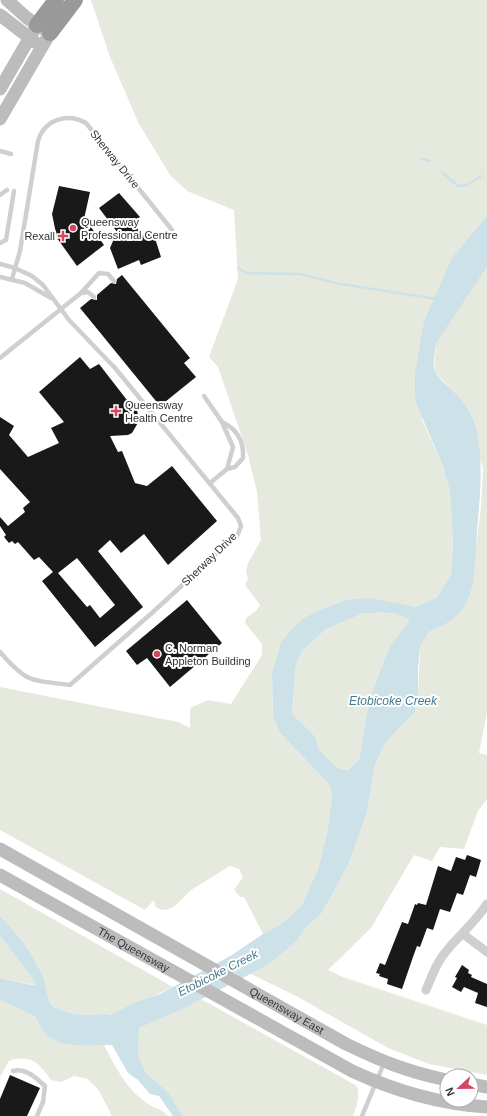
<svg xmlns="http://www.w3.org/2000/svg" width="487" height="1116" font-family="Arial,sans-serif">
  <rect width="100%" height="100%" fill="#fff"/>
  <g fill="#e6eade">
    <path d="M91,0H487V216L435,299L424,321L422,420L443,466L450,492L453,543L451,575L437,597L415,607L346,600L324,608L305,617L272,672L273,717L280,733L329,784L332,797L327,834L318,869L302,905L284,922L263,934L244,897H240L234,890L243,877L239,869L230,866L191,890L174,907L166,910L159,909L155,906L154,900L145,910L0,830V687L178,722L190,728V708L208,700L231,704L262,655V644L245,623L246,618L256,611L260,605L245,585L248,579L246,571L248,563L261,540L257,492L248,455L218,367L209,357L238,279L234,210L187,191L170,175L139,124L110,57Z"/>
    <path d="M487,267V712L479,753L487,755V799L478,811L464,849L440,847L432,861L414,855L371,928L328,970L343,977L487,1025V1075L429,1064L388,1048L298,997L251,974L268,965L296,942L307,926L322,913L348,865L367,813L375,765L385,743L415,712L418,696L420,647L429,632L439,628L466,603L471,588L481,507L483,468L456,394L438,376L434,370L436,344Z"/>
    <path d="M364,613C379,613 398,610 411,621L402,631L380,671L369,702L359,759L348,770L338,768L330,761L319,749L315,736L292,714L296,665L302,651L326,629Z"/>
    <path d="M0,889L173,987L112,1015C102,1012 97,1015 87,1015C78,1015 63,1012 54,1007C47,1003 47,985 43,977C33,954 18,933 0,916Z"/>
    <path d="M0,936L35,982V985L0,978Z"/>
    <path d="M201,999L357,1086C360,1098 357,1105 353,1116H183L168,1092L146,1073L138,1055L139,1028Z"/>
    <path d="M0,1000L36,1016L43,1031L71,1045H104C115,1066 126,1089 147,1103C153,1108 163,1109 168,1116H112L98,1089L87,1079L74,1076L61,1082L51,1080C39,1063 31,1054 9,1061L0,1077Z"/>
  </g>
  <path fill="#cde1e8" fill-rule="evenodd" d="M487,216V267L436,344C435,352 433,361 434,369C436,378 449,386 456,394C462,401 469,410 473,419C487,459 478,506 476,548C475,566 474,586 467,602C460,616 443,627 429,632L420,647L418,669V696L415,712L385,743L375,765L367,813L348,865L322,913L307,926L296,942L268,965L178,1011L139,1028L138,1055L146,1073L168,1092L183,1116H173L159,1096L150,1094L138,1080L128,1073L112,1045C90,1045 57,1050 42,1030C39,1026 38,1020 35,1016L0,1000V978L32,985H35V982L0,936V916C18,933 33,954 43,977C47,985 47,1003 54,1007C63,1012 78,1015 87,1015C97,1015 102,1012 111,1015L136,1002L160,994L232,955L263,934L284,922L302,905L318,869L327,834L332,796L329,784L280,733L273,717L272,672L281,643L291,630L305,617L324,608L346,600L371,598L415,607L437,597L451,575L453,543L450,492L443,466L418,408L415,397V373L424,321L452,258ZM364,613C379,613 399,610 410,621L392,643L380,671L369,702L359,759L348,770L338,768L330,761L319,749L315,736L292,714L296,665L302,651L326,629Z"/>
  <g fill="none" stroke-linecap="round" stroke-linejoin="round">
    <g stroke="#cde1e8" stroke-width="2.5">
      <path d="M421,159L429,161"/>
      <path d="M442,172L458,186L467,185L481,176"/>
      <path d="M238,268L247,273L300,274L335,283L436,299"/>
    </g>
  </g>
  <g fill="#191919" fill-rule="evenodd">
    <path d="M59,186L90,192L84,219H85L104,245L77,266L57,238L52,214Z"/>
    <path d="M119,193L140,217L134,221L141,236L153,232L161,257L141,265L139,260L118,269L110,248L117,232L99,208Z"/>
    <path d="M122,275L190,358L184,363L196,377L160,406L80,308L91,299L97,300V295L111,283L116,284L117,279Z"/>
    <path d="M80,357L90,369L99,364L130,404L137,410L139,421L132,433L128,435L110,436L118,452L122,451L135,483L147,486L172,466L217,521L168,565L144,534L121,553L110,540L98,551L143,607L95,647L42,581L53,572L39,557L34,560L18,542L15,544L12,541L9,543L4,537L6,535L0,526V517L8,526L25,512L23,508L30,502L0,469V417L14,426L9,435L28,457L59,443L51,428L64,422L39,392ZM77,558L115,605L100,618L90,605L87,607L58,573Z"/>
    <path d="M187,600L222,643L170,687L147,658L137,665L126,651Z"/>
    <path d="M467,855L481,860L476,877L470,875L463,895L457,893L450,912L440,909L433,930L427,928L420,947L417,946L413,957L402,989L387,984L388,979L379,976L380,974L376,973L380,963L385,965L402,922L408,924L415,904L417,905L418,903L426,905L438,866L451,871L456,857L465,860Z"/>
    <path d="M462,965L469,970L468,973L472,975L471,977L487,984V1007L475,1003L478,993L464,987L461,992L452,987L457,978L455,977Z"/>
    <path d="M10,1075L40,1088L27,1116H0V1099Z"/>
  </g>
  <g fill="none" stroke-linecap="round" stroke-linejoin="round">
    <g stroke="#cfcfcf" stroke-width="4.5">
      <path d="M0,151L11,154"/>
      <path d="M0,195L7,190"/>
      <path d="M0,243L6,240L14,191"/>
      <path d="M0,264L15,268L32,276L43,285L69,320L115,368L238,518L241,526L238,534L153,612L70,685C30,680 27,683 0,652"/>
      <path d="M0,277L25,283L51,298"/>
      <path d="M12,279L20,251L38,141C44,120 67,112 86,123L172,230"/>
      <path d="M81,293L88,292L94,297"/>
      <path d="M0,358L81,293L99,273L108,274L114,281"/>
      <path d="M204,396L222,422L233,447L227,469"/>
      <path d="M210,483L227,469L235,467L243,458C244,441 237,429 222,422"/>
      <path d="M13,1071C25,1067 36,1078 45,1086L43,1102L37,1116"/>
      <path d="M362,1116L384,1063"/>
    </g>
    <g stroke="#cfcfcf" stroke-width="9">
      <path d="M463,934L487,952"/>
      <path d="M426,990C432,976 437,961 448,949C461,934 476,921 487,904"/>
    </g>
    <g stroke="#bcbcbc" stroke-width="13">
      <path d="M0,15L35,42"/>
      <path d="M0,89L37,25"/>
      <path d="M0,119L50,33L27,18L7,0"/>
      <path id="s1" d="M0,849L346,1044C381,1061 408,1072 447,1080"/>
      <path id="s2" d="M0,875L352,1071C395,1091 440,1104 487,1107"/>
      <path d="M471,1084L487,1087"/>
    </g>
    <g stroke="#999" stroke-width="16">
      <path d="M37,25L56,0"/>
      <path d="M50,33L75,0"/>
    </g>
  </g>
  <g fill="#d74561" stroke="#fff" stroke-width="1.5">
    <circle cx="73" cy="228" r="4"/>
    <path d="M61 230h4v4h4v4h-4v4h-4v-4h-4v-4h4z"/>
    <path d="M114 405h4v4h4v4h-4v4h-4v-4h-4v-4h4z"/>
    <circle cx="157" cy="654" r="4"/>
  </g>
  <g text-anchor="middle" stroke-width="4" stroke-linejoin="round" paint-order="stroke">
    <g font-size="11" fill="#323232" stroke="#fff">
      <text transform="translate(115 159) rotate(51)" y="4">Sherway Drive</text>
      <text transform="translate(209 559) rotate(-44)" y="4">Sherway Drive</text>
      <text dy="4" stroke="none"><textPath href="#s2" startOffset="153">The Queensway</textPath></text>
      <text dy="4" stroke="none"><textPath href="#s1" startOffset="329">Queensway East</textPath></text>
    </g>
    <g font-size="11" fill="#323232" stroke="#fff" text-anchor="start">
      <text x="81" y="226">Queensway<tspan x="81" dy="13">Professional Centre</tspan></text>
      <text x="55" y="240" text-anchor="end">Rexall</text>
      <text x="125" y="409">Queensway<tspan x="125" dy="13">Health Centre</tspan></text>
      <text x="165" y="652">C. Norman<tspan x="165" dy="13">Appleton Building</tspan></text>
    </g>
    <g font-size="12" font-style="italic" fill="#467a8e" stroke="#fff">
      <text x="393" y="705">Etobicoke Creek</text>
      <text transform="translate(218 973) rotate(-27)" y="4">Etobicoke Creek</text>
    </g>
  </g>
  <g transform="translate(459 1088) rotate(248)"><circle r="19" fill="#ffffff" stroke="#adadad"/>
  <path d="M0-3L7 15L0 10L-7 15Z" fill="#d74561"/>
  <text y="-6" font-size="11" font-weight="bold" text-anchor="middle" fill="#323232">N</text>
  </g>
</svg>
